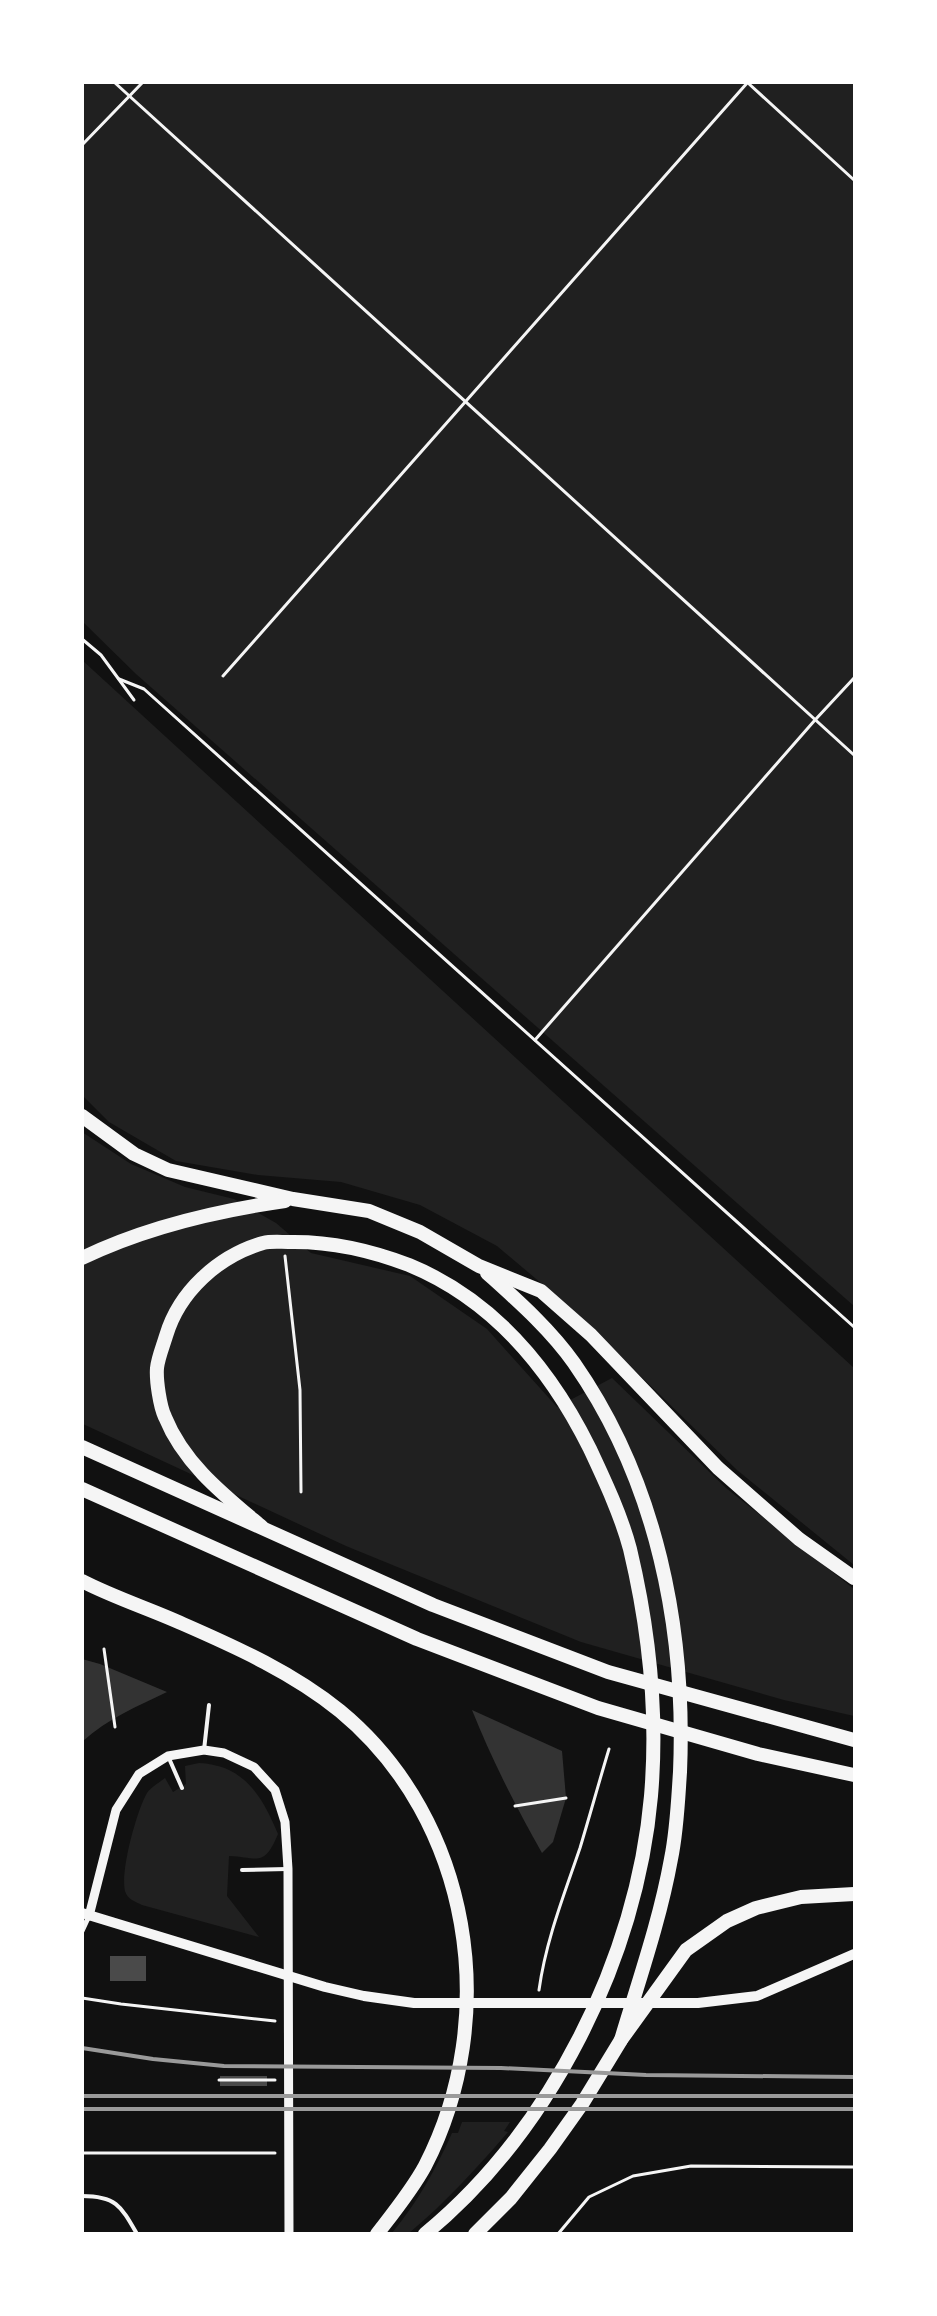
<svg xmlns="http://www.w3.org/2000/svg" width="937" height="2316" font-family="Manrope,sans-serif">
  <rect width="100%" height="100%" fill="#111"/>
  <g fill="#202020">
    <path d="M82,83H854V1306L136,674L83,622Z"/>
    <path d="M82,660L854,1368V1565L737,1470L573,1310L497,1246L420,1205L341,1182L258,1175L176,1161L109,1122L83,1096Z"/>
    <path d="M82,1132L131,1164L185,1187L234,1199L276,1223L311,1253L410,1276L487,1329L557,1407L612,1378L726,1488L854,1589V1716L784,1700L581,1642L346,1546L83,1424Z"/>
    <path d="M199,1763C244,1765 262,1796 278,1834C264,1868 258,1857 229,1856L227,1896L259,1937L142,1905C136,1902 127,1899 125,1891C120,1871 137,1810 147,1793C151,1787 160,1782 165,1778L173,1792L186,1784L185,1766Z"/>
    <path d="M462,2122H510L504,2131L508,2132C477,2168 445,2203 409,2233H392C417,2203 436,2169 452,2133H458Z"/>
  </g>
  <g fill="#333">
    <path d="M82,1659L100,1664L167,1692C138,1706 107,1719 83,1741Z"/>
    <path d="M472,1710L562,1751L566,1798L553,1842L542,1853C516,1807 492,1760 472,1710Z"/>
  </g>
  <g fill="#4a4a4a">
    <rect x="110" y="1956" width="36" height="25"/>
    <rect x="220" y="2076" width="47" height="10"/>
  </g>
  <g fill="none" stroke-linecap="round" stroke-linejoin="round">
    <g stroke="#f5f5f5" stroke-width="3">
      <path d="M114,82L854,755"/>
      <path d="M748,83L854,180"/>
      <path d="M82,145L143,82"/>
      <path d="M82,639L101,655L134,700"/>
      <path d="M223,676L748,82"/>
      <path d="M119,679L144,689L854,1327"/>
      <path d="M535,1040L815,720L854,678"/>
      <path d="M285,1256L300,1390L301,1492"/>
      <path d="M104,1649L115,1727"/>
      <path d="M515,1806L566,1798"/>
      <path d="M539,1990C546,1940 564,1895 580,1848C590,1815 599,1782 609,1749"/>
      <path d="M82,1998L121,2004L275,2021"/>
      <path d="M219,2080H275"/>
      <path d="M82,2153H275"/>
      <path d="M558,2234L589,2197L633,2176L691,2166L854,2167"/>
    </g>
    <g stroke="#f5f5f5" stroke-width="4">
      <path d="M204,1750L209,1705"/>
      <path d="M168,1756L182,1788"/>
      <path d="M242,1870L287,1869"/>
      <path d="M82,2196C116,2196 121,2206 137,2234"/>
    </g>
    <path stroke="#f5f5f5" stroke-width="5" d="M82,1931L89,1916"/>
    <path stroke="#f5f5f5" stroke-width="9" d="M89,1916L116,1810L139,1774L168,1756L204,1750L224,1753L254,1767L275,1790L285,1822L288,1869L289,2234"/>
    <path stroke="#f5f5f5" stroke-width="10" d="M82,1913L325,1987L364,1996L414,2003H698L757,1996L854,1954"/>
    <g stroke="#f5f5f5" stroke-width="14">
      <path d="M82,1116L134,1154L168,1170L293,1199L369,1211L420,1232L479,1266L541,1291L591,1335L718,1468L799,1539L854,1578"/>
      <path d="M82,1258C146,1227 215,1211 285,1201"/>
      <path d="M487,1273C518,1301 550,1329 574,1363C657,1482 686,1629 680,1772C678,1801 677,1830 671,1859C660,1920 639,1980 621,2040"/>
      <path d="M82,1447L433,1605L608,1672L854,1740"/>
      <path d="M82,1489L417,1639L598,1708L758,1754L854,1775"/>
      <path d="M262,1527C224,1495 184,1464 165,1417C160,1407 156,1380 157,1368C158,1358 163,1346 166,1336C179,1292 218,1256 263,1243C271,1241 280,1242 288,1242C330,1241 370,1250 409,1265C494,1300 550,1368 590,1449C605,1481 621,1515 630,1549C649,1629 658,1714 651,1796C637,1958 551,2130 425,2234"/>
      <path d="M82,1581C115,1598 150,1609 183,1624C238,1648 293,1673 340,1711C472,1820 502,2017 425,2166C412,2190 394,2212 377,2234"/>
      <path d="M475,2234L511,2198L550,2149L582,2104L621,2040L686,1950L727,1921L756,1908L801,1897L854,1894"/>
    </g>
    <g stroke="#9a9a9a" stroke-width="4">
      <path d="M82,2048L153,2059L224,2066L501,2068L646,2075L854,2077"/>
      <path d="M82,2096H854"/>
      <path d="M82,2109H854"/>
    </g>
  </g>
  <rect width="937" height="2316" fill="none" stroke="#ffffff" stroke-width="168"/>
</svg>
